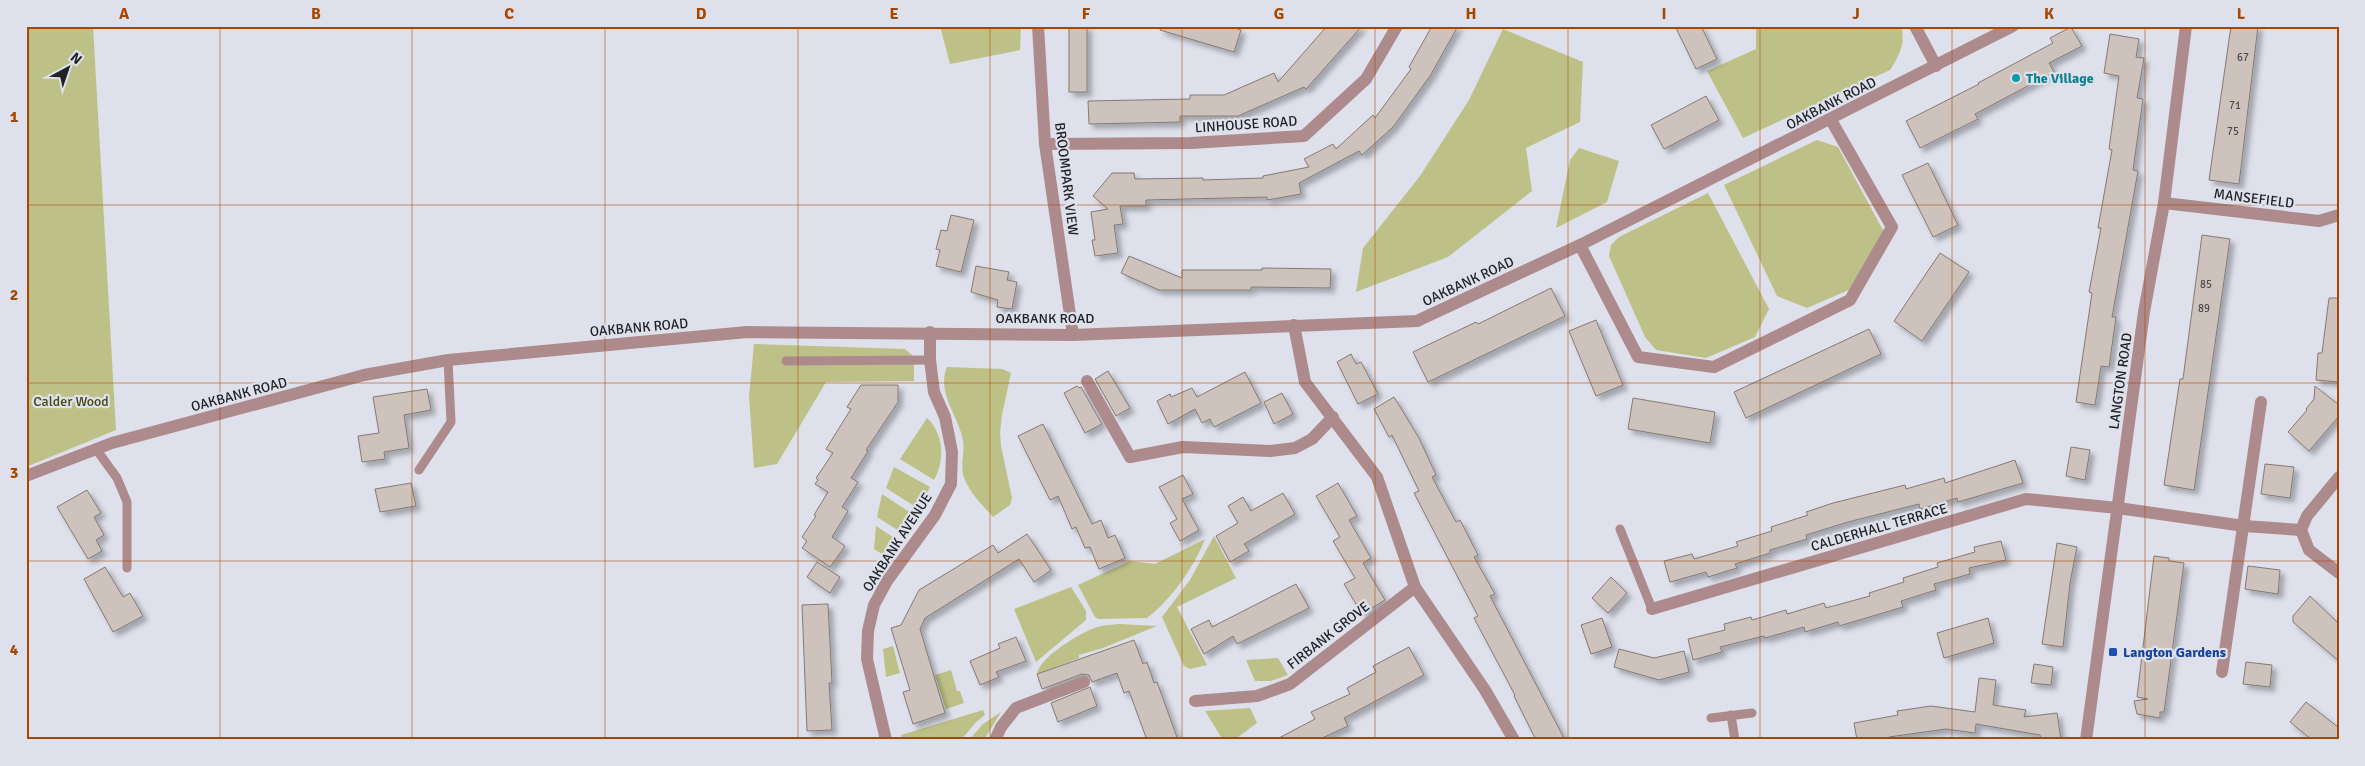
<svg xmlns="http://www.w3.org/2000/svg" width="2365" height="766" font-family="Signika,sans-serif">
  <defs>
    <filter id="shadow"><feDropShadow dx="4.5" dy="4.5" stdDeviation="2.5" flood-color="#0004"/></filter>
  </defs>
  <rect width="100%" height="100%" fill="#dee0eb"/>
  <g fill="#bec187">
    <path d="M26,26H93L116,430L26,467Z"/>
    <path d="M940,26H1021L1020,50L950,64Z"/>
    <path d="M1756,26H1901C1906,43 1899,56 1890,70L1743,138L1707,71L1756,49Z"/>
    <path d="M1503,29L1583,62L1580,122L1526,148L1532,191L1448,257L1356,292L1363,248L1420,176L1469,100Z"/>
    <path d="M1817,140L1838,147L1884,232L1851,289L1807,308L1777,296L1724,185Z"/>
    <path d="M1579,148L1619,161L1607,202L1556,228L1570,160Z"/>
    <path d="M1708,193L1769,309L1755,337L1706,358L1656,350L1645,337L1609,256L1611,245L1619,237Z"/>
    <path d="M754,344L905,349L914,357V381L826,382L777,464L754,468L749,396Z"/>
    <path d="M947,367L1002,369L1011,373L1002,415L1000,433L1001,446L1012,498L1010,505L993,517C983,506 971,494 965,480C959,467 965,454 963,441C959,416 936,393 947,367Z"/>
    <path d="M927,418C944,434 945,460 934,480L900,459Z"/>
    <path d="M894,467L930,487L919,509L886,488Z"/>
    <path d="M882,494L914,515L902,533L877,517Z"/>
    <path d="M876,526L896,539L885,556L874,549Z"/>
    <path d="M1214,536L1236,578L1177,607L1207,665L1190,669L1184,666L1162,617L1190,580Z"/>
    <path d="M1205,539C1194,567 1171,600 1147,618L1098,619L1095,617L1078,585L1130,561L1155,564Z"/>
    <path d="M1071,587L1086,611V620L1036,662L1014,609Z"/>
    <path d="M1119,624L1157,626L1103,648L1079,655V658L1037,674C1039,658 1077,635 1092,629C1100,625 1110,625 1119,624Z"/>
    <path d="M893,646L900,673L886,677L883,649Z"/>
    <path d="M1278,658L1288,675L1271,681H1255L1246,660Z"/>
    <path d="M951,670L957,691H960L964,703L946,709L935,675Z"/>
    <path d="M1250,708L1257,723L1234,740H1223L1205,711Z"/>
    <path d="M983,710L985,715L976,722L961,740H902L901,735Z"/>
    <path d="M1001,712L984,740H969L983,724Z"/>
  </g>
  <g fill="#cdc3bc" stroke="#847a74" filter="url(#shadow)">
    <rect x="1069" y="26" width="18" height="66"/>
    <path d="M1161,26H1229L1241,30L1234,52L1160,30Z"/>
    <path d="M1327,26H1362L1306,89L1304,87L1238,116H1180V122L1089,124L1088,101L1190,99V95H1224L1274,73L1278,82Z"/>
    <path d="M1432,26H1458L1430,76L1393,127L1362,155L1359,151L1299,183L1301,194L1267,200V197L1146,200V206H1120L1123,224L1114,225L1118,253L1095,256L1092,240H1095L1091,212L1108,209L1093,196L1112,173H1134L1135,179L1203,178V180L1263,178V176L1309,167L1304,159L1333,144L1336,149L1373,115L1375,118L1411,69L1409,67Z"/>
    <path d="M1675,26H1701L1717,59L1696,69Z"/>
    <path d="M2231,26H2258L2239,184L2209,180Z"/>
    <path d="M2071,27L2082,46L2049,63L2054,72L1975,114L1978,119L1920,148L1906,121L1979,84L1978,83L2053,43L2050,38Z"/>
    <path d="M2110,34L2139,39L2136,57L2144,58L2137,98L2143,99L2133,170L2138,171L2112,317H2116L2109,367L2101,366L2095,405L2076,402L2092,293L2089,292L2101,228H2098L2112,150L2109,149L2119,76L2104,73Z"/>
    <path d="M1706,96L1719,120L1664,149L1651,125Z"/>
    <path d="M1928,163L1958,225L1933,237L1902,175Z"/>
    <path d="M951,215L974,220L961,272L936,266L940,250L936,249L941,230L947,231Z"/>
    <path d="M2202,235L2230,239L2194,490L2164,485L2180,379H2183Z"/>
    <path d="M1940,253L1969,272L1922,341L1894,321Z"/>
    <path d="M1129,256L1182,278V270H1262V268L1331,269L1330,288L1251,287V290H1159L1121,273Z"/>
    <path d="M976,266L1009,272L1007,280L1017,282L1012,309L997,307L998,300L971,292Z"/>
    <path d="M1551,288L1565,316L1428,382L1413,352L1476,322L1478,324Z"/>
    <path d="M2329,298H2339V382L2316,380L2318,353H2322Z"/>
    <path d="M1596,320L1623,385L1596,396L1569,331Z"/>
    <path d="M1869,329L1881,354L1746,418L1734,392Z"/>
    <path d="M1351,354L1356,364L1361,362L1378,394L1358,404L1337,362Z"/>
    <path d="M1108,371L1130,408L1116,416L1095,379Z"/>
    <path d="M1245,372L1261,403L1214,427L1210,419L1202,423L1195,409L1168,424L1157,401L1170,394L1171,397L1192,388L1197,397Z"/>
    <path d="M861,385H898V402L866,450L868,451L851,478L858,482L842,507L848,511L832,537L845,546L830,567L802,548L807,541L802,537L816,516L814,515L828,492L815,484L818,480L816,478L833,453L826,449L851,409L847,407Z"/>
    <path d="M1077,386L1079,388L1081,387L1102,424L1085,433L1064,393Z"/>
    <path d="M2315,386L2339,405V416L2309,451L2288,432L2307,410L2306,409L2314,399Z"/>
    <path d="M427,389L431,410L404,415L409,448L384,452L385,459L362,462L358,436L379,433L373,397Z"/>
    <path d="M1282,393L1293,414L1274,424L1264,402Z"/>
    <path d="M1394,397L1419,438L1436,475L1432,477L1456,522L1460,520L1478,555L1474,557L1495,594L1490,596L1565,740H1536L1514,696L1515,695L1474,618L1478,616L1414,493L1419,491L1392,435L1389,437L1374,409Z"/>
    <path d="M1633,398L1715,412L1710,443L1628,429Z"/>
    <path d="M1043,424L1092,524L1101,520L1108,538L1115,535L1125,558L1099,569L1090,547L1085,548L1076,527L1072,529L1058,496L1050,500L1018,436Z"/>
    <path d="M2071,447L2090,450L2085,480L2066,476Z"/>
    <path d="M2015,460L2023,483L1958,502L1957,498L1920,509L1919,504L1848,522L1806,535L1807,539L1770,550V553L1735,564L1737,568L1708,577L1706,572L1670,582L1664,561L1692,554L1694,559L1738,546L1736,542L1772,531L1771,527L1808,515L1806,512L1833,503L1905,485L1906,489L1944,478L1945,483Z"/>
    <path d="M2265,464L2294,467L2290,498L2261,494Z"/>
    <path d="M1183,475L1193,494L1182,499L1199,530L1180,541L1170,523L1177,519L1159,487Z"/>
    <path d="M411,483L416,506L380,512L375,489Z"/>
    <path d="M1338,483L1357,516L1349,520L1371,558L1363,563L1385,600L1362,614L1344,584L1355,578L1333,541L1340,537L1316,496Z"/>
    <path d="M87,490L101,513L94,517L104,535L96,540L102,551L88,559L57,507Z"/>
    <path d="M1283,493L1295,514L1244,544L1249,551L1230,562L1216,536L1238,523L1228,506L1243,497L1251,511Z"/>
    <path d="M1027,534L1051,570L1034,582L1019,559L925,618L920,629L945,713L913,724L903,692L910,690L891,628L901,625L919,590L993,545L998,553Z"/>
    <path d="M2001,541L2006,560L1969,568L1970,574L1934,584L1936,590L1901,601L1903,607L1839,626L1838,622L1805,632L1804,627L1765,638L1764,636L1720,647L1722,652L1693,660L1688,639L1725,630L1724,624L1751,617L1752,620L1786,610L1787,614L1824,603L1826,608L1870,596L1869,593L1904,582L1903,578L1938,567L1937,563L1975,552L1974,547Z"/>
    <path d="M2057,543L2077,547L2070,583L2063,647L2042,644Z"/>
    <path d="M2154,556L2169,558V561L2184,563L2164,712H2160V718L2137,714L2134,701L2148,699L2137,697Z"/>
    <path d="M817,562L840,577L830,593L807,577Z"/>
    <path d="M2248,566L2280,570L2278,594L2245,589Z"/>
    <path d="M105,567L123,597L130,593L143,616L113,632L84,579Z"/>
    <path d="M1611,577L1627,593L1608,613L1592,598Z"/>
    <path d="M1296,584L1309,608L1237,644L1233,636L1204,654L1191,629L1209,620L1212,627Z"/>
    <path d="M2310,596L2339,624V661L2293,622V616Z"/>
    <path d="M828,604L832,683H829L832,730L807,731L802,605Z"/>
    <path d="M1602,618L1612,647L1591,654L1581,625Z"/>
    <path d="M1988,618L1994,643L1944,658L1937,633Z"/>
    <path d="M1016,637L1026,661L996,672L999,677L980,685L970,661L1000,648L998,644Z"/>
    <path d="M1134,640L1143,664L1147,662L1154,683L1157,682L1178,740H1147L1129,691L1124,693L1117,673L1092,682L1089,675L1082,674L1042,689L1037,674Z"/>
    <path d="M1409,647L1424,675L1344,718L1348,726L1318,740H1275L1315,719L1311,712L1350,694L1347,688L1376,672L1373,666Z"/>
    <path d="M1619,649L1654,658L1684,651L1689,672L1659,680L1614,667Z"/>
    <path d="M2246,662L2272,665L2270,687L2243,684Z"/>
    <path d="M2034,664L2053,667L2051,685L2031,683Z"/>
    <path d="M1979,678L1996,680L1993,705L2026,710L2024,717L2057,713L2061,740H2041L2040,735L1976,724L1975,733L1946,729L1889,737L1890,740H1857L1854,723L1898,715L1897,711L1931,706L1975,712Z"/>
    <path d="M1090,687L1097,706L1058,722L1051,703Z"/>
    <path d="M2306,702L2339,728V740H2312L2290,722Z"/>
  </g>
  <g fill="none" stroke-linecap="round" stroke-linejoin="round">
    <g stroke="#ad8a8b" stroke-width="9">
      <path d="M786,361L930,360"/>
      <path d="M96,449L117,478L127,502V568"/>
      <path d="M419,470L451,422L448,360"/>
      <path d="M1620,529L1652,609"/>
      <path d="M1731,715L1735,740"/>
      <path d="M1711,718L1752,713"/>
    </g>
    <g stroke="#ad8a8b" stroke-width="12">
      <path d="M1038,26L1045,144L1073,335"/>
      <path d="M1915,26L1936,66"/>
      <path d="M1045,144L1191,143L1304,136L1366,79L1397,26"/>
      <path d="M2164,203L2319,221L2339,215"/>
      <path d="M1580,245L1638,357L1714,367L1850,300L1892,227L1831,120"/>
      <path d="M1294,325L1305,382L1377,477L1415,587L1485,690L1514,740"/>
      <path d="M1087,381L1130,457L1183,447L1270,451L1295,448L1312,439L1333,417"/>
      <path d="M2301,530L2307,516L2339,477"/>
      <path d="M2301,530L2309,550L2339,573"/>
      <path d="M1652,609L2026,499L2118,508L2244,526L2301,530"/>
      <path d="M2222,672L2261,402"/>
      <path d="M1195,701L1257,696L1290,684L1415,587"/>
      <path d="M886,740L867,659L868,631L874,605L887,581L935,515L951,484L952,452L945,417L934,392L930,360V332"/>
      <path d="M995,740L1001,727L1016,708L1084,682"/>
    </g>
    <g stroke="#ad8a8b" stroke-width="12">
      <path d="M26,476L112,443L364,375L448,360L747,332L1073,335L1417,321L1580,245L2013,26"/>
      <path d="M2086,740L2144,312L2164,203L2186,26"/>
    </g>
  </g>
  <path fill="none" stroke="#a74600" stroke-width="1" stroke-opacity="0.55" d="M220,26V740M412,26V740M605,26V740M798,26V740M990,26V740M1182,26V740M1375,26V740M1568,26V740M1760,26V740M1952,26V740M2145,26V740M26,205H2339M26,383H2339M26,561H2339"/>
  <circle fill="#0f9aa8" stroke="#dee0eb" stroke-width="2" cx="2016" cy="78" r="5"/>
  <rect fill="#1a4fb4" stroke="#dee0eb" stroke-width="2" x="2108" y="647" width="10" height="10" rx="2.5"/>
  <g text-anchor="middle" stroke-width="4.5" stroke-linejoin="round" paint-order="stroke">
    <g font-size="11" fill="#4c4a4c">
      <text x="2243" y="61">67</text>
      <text x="2235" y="109">71</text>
      <text x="2233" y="135">75</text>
      <text x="2206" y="288">85</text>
      <text x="2204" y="312">89</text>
    </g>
    <g font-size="14" font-weight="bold" fill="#0d838f" stroke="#dee0eb" text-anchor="start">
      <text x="2026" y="83">The Village</text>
    </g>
    <g font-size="14" fill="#212226" stroke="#dee0eb">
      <text transform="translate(1831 103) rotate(-27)" y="5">OAKBANK ROAD</text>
      <text transform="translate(1246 124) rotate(-4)" y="5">LINHOUSE ROAD</text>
      <text transform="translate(1067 179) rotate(83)" y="5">BROOMPARK VIEW</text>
      <text transform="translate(2254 198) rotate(7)" y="5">MANSEFIELD</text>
      <text transform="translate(1468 281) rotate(-25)" y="5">OAKBANK ROAD</text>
      <text x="1045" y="323">OAKBANK ROAD</text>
      <text transform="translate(639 327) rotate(-5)" y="5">OAKBANK ROAD</text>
      <text transform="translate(2120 381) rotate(-82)" y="5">LANGTON ROAD</text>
      <text transform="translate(239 394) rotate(-15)" y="5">OAKBANK ROAD</text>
      <text transform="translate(1879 527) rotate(-16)" y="5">CALDERHALL TERRACE</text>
      <text transform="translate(897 542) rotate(-57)" y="5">OAKBANK AVENUE</text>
      <text transform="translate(1328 635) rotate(-38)" y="5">FIRBANK GROVE</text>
    </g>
    <g font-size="14" fill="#44450c" stroke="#dee0eb">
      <text x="71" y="406">Calder Wood</text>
    </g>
    <g font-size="14" font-weight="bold" fill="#164399" stroke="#dee0eb" text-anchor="start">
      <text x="2123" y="657">Langton Gardens</text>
    </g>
  </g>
  <rect width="2365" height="766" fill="none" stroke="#dee0eb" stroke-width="55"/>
  <g transform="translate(68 68) rotate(40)" stroke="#dee0eb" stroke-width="4" paint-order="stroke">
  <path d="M0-4L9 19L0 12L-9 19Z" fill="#212226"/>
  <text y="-8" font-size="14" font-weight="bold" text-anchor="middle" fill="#212226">N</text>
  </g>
  <rect x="28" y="28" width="2310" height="710" fill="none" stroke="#a74600" stroke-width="2"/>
  <g font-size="16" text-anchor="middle" font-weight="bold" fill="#a74600">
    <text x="124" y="19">A</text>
    <text x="316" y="19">B</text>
    <text x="509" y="19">C</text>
    <text x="701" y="19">D</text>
    <text x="894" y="19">E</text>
    <text x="1086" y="19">F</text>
    <text x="1279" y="19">G</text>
    <text x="1471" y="19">H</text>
    <text x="1664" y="19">I</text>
    <text x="1856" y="19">J</text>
    <text x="2049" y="19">K</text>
    <text x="2241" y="19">L</text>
    <text x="14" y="122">1</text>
    <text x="14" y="300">2</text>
    <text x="14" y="478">3</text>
    <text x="14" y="655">4</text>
  </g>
</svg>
